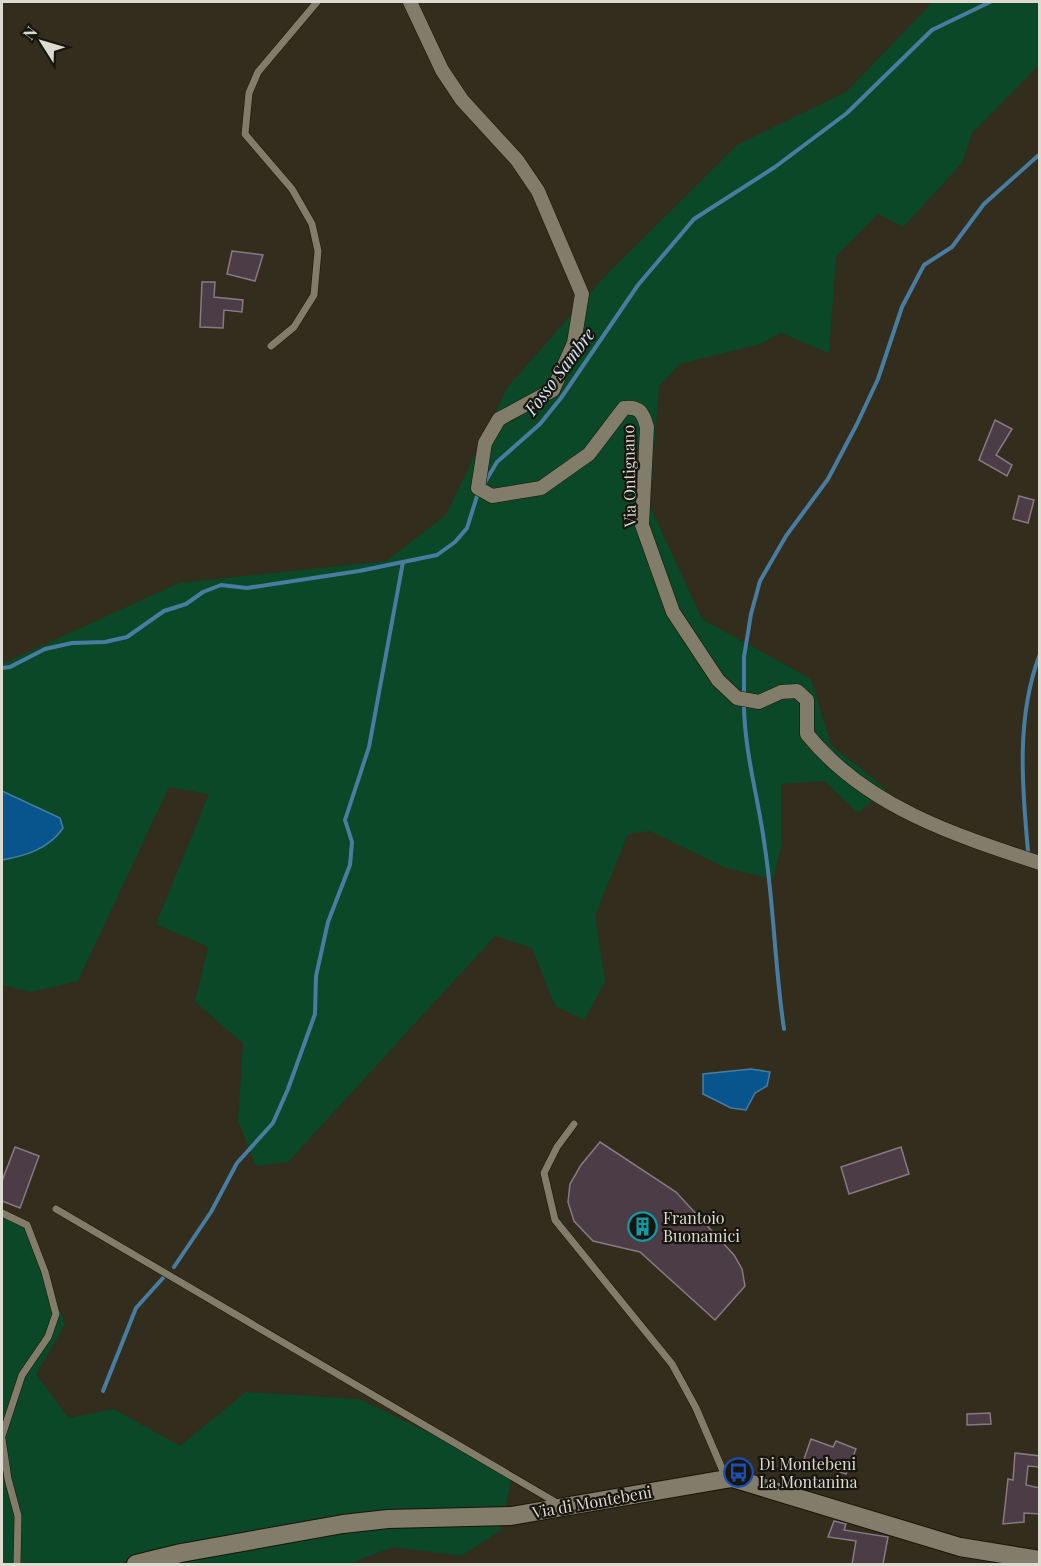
<svg xmlns="http://www.w3.org/2000/svg" width="1041" height="1566" font-family="'Playfair Display',serif">
  <rect width="100%" height="100%" fill="#322d1d"/>
  <g fill="#0a4828">
    <path d="M933,2H1039V65L972,133L962,163L903,227L878,214L836,256L829,353L781,333L760,344L680,364L659,386L650,506L702,619L811,679L831,745L886,789L858,813L824,781L781,784V847L773,879L726,868L650,831L628,834L595,916L605,982L584,1020L555,1006L532,948L495,936L288,1162L256,1166L238,1121L243,1043L195,1002L208,947L156,924L209,794L169,787L78,981L31,992L2,985V664L179,583L386,561L446,515L507,388L607,274L737,145L846,92Z"/>
    <path d="M2,1211L31,1235L65,1324L36,1375L69,1418L114,1409L180,1446L246,1392L359,1399L513,1473L500,1531L461,1556L393,1547L348,1564H162L159,1554L116,1564H2Z"/>
  </g>
  <g fill="#08558d" stroke="#487da1" stroke-width="1.5">
    <path d="M2,791L60,818L63,828C49,849 25,856 2,860Z"/>
    <path d="M751,1069L770,1072L767,1086L755,1093L746,1110L731,1108L703,1094V1074Z"/>
  </g>
  <g fill="none" stroke-linecap="round" stroke-linejoin="round">
    <g stroke="#487da1" stroke-width="4">
      <path d="M484,484L497,462L540,424L561,398L638,285L694,219L775,167L847,113L932,30L990,2"/>
      <path d="M2,668L10,667L45,649L72,643L105,642L127,637L164,611L186,604L203,592L221,585L247,588L359,571L437,555L455,542L467,528L478,493"/>
      <path d="M744,696V657L751,614L760,581L786,536L828,479L857,424L878,379L902,307L924,265L952,247L984,204L1040,154"/>
      <path d="M744,703C744,752 759,800 765,848C774,908 775,969 784,1029"/>
      <path d="M1028,851C1022,786 1016,716 1040,654"/>
      <path d="M174,1267L211,1212L237,1163L273,1123L288,1089L315,1014L316,976L328,922L350,865L352,842L345,820L369,747L403,562"/>
      <path d="M103,1391L136,1308L163,1278"/>
    </g>
  </g>
  <g fill="#4c3c46" stroke="#8a7883" stroke-width="1.5">
    <path d="M232,251L263,255L255,281L227,274Z"/>
    <path d="M202,282H215L214,297L243,300L242,312L224,310L223,328L200,327Z"/>
    <path d="M995,420L1012,429L996,455L1012,465L1007,476L979,460Z"/>
    <path d="M1019,496L1034,500L1028,523L1013,519Z"/>
    <path d="M600,1142L676,1192L734,1255L742,1269L745,1286L715,1320L640,1252L593,1241L574,1221L568,1202L570,1184L581,1165Z"/>
    <path d="M15,1147L39,1156L20,1208L2,1201V1181Z"/>
    <path d="M901,1147L909,1174L849,1194L841,1167Z"/>
    <path d="M990,1413L991,1424L967,1425V1414Z"/>
    <path d="M811,1439L833,1447L836,1441L856,1449L846,1474L804,1459Z"/>
    <path d="M1015,1453L1040,1456V1467L1028,1466L1026,1485L1040,1488V1514L1024,1513V1522L1003,1524L1008,1479L1013,1480Z"/>
    <path d="M834,1521L846,1524L844,1530L888,1537L883,1564H852L856,1541L828,1537Z"/>
  </g>
  <g fill="none" stroke-linecap="round" stroke-linejoin="round">
    <defs>
      <g id="lane">
        <path d="M271,346L294,327L314,295L318,251L312,224L292,189L245,134L249,93L258,72L317,2"/>
        <path d="M574,1124L557,1147L544,1173L555,1220L672,1364L696,1408L726,1478"/>
        <path d="M56,1209L557,1503"/>
        <path d="M2,1213L27,1225L45,1272L56,1314L48,1337L22,1375L2,1436"/>
        <path d="M2,1439L8,1479L18,1516L17,1564"/>
      </g>
      <path id="street" d="M410,2L442,70L462,100L517,160L538,191L582,294L574,343L553,390L499,419L485,443L478,488L492,496L541,488L589,454L624,408C640,406 643,413 647,427L642,525L673,612L718,680L737,698L759,702L781,692L797,691L807,700V734C865,806 954,835 1040,863"/>
      <path id="secondary" d="M136,1564L181,1553L343,1524L388,1519L511,1516L732,1478L960,1547L1040,1560"/>
    </defs>
    <use href="#lane" stroke="#1a1506" stroke-width="8"/>
    <use href="#street" stroke="#1a1506" stroke-width="15"/>
    <use href="#secondary" stroke="#1a1506" stroke-width="20"/>
    <use href="#lane" stroke="#827c6a" stroke-width="7"/>
    <use href="#street" stroke="#827c6a" stroke-width="14"/>
    <use href="#secondary" stroke="#827c6a" stroke-width="18"/>
  </g>
  <defs>
    <symbol id="building-ring" viewBox="-11 -11 22 22"><circle r="9.5" fill="#17150e" stroke="#0f9aa8" stroke-width="1.5"/><path d="M-4-6H4V6H1V3H-1V6H-4ZM-2.5-4.3h1.7v1.8h-1.7ZM.8-4.3h1.7v1.8H.8ZM-2.5-1h1.7V.8h-1.7ZM.8-1h1.7V.8H.8Z" fill="#0f9aa8"/></symbol>
    <symbol id="bus-ring" viewBox="-11 -11 22 22"><circle r="9.5" fill="#17150e" stroke="#1a4fb4" stroke-width="1.5"/><path d="M-5-6H5V4H4V6H2V4H-2V6H-4V4H-5ZM-3.5-4V0h7V-4ZM-3.5 1.2v1.5H-2V1.2ZM2 1.2v1.5H3.5V1.2Z" fill="#1a4fb4"/></symbol>
  </defs>
  <g fill-rule="evenodd">
    <use href="#building-ring" x="626" y="1210" width="33" height="33"/>
    <use href="#bus-ring" x="722" y="1456" width="33" height="33"/>
  </g>
  <g text-anchor="middle" stroke-width="4.5" stroke-linejoin="round" paint-order="stroke">
    <g font-size="16" fill="#dddad0" stroke="#17150e">
      <text transform="translate(629 476) rotate(-91)" y="6">Via Ontignano</text>
      <text transform="translate(592 1502) rotate(-10)" y="6">Via di Montebeni</text>
    </g>
    <g font-size="16" fill="#dddad0" stroke="#17150e" text-anchor="start">
      <text x="663" y="1224">Frantoio<tspan x="663" dy="18">Buonamici</tspan></text>
      <text x="759" y="1470">Di Montebeni<tspan x="759" dy="18">La Montanina</tspan></text>
    </g>
    <g font-size="18" font-style="italic" fill="#d4e5f5" stroke="#17150e">
      <text transform="translate(560 372) rotate(-53)" y="6">Fosso Sambre</text>
    </g>
  </g>
  <rect width="1041" height="1566" fill="none" stroke="#dddad0" stroke-width="6"/>
  <g transform="translate(42 42) rotate(307)" stroke="#17150e" stroke-width="4.5" paint-order="stroke">
  <path d="M0-4.5L10 22L0 15L-10 22Z" fill="#dddad0"/>
  <text y="-9" font-size="16" font-weight="bold" text-anchor="middle" fill="#dddad0">N</text>
  </g>
</svg>
